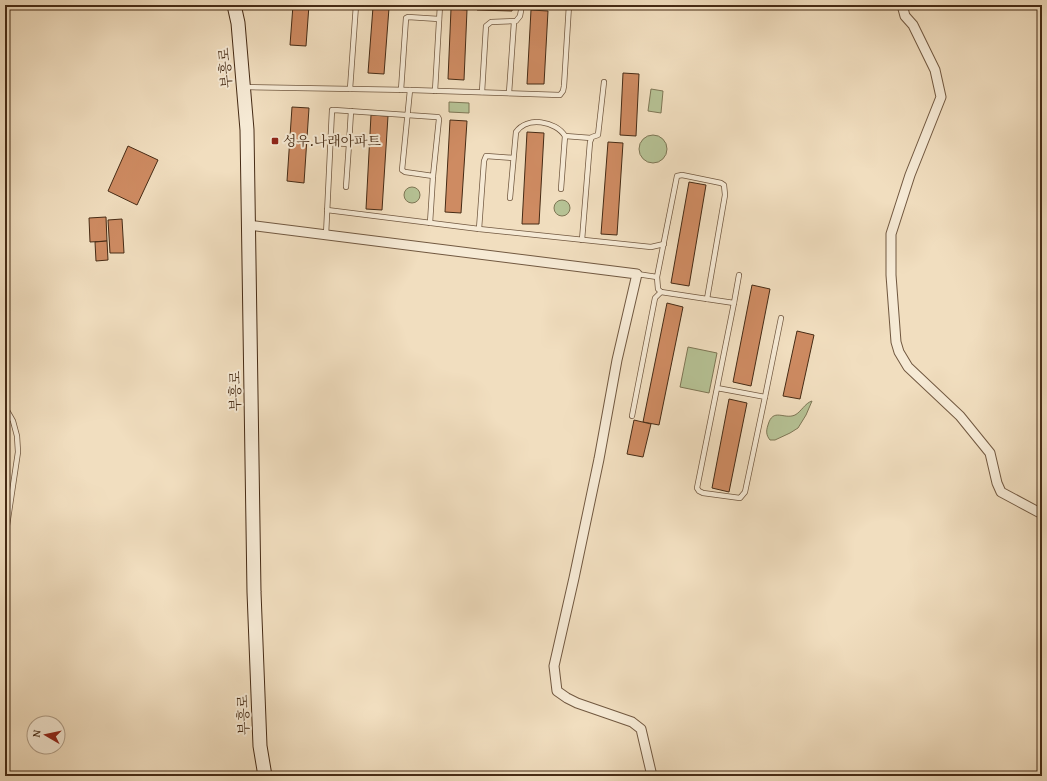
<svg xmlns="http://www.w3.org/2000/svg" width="1047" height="781" font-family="'Gentium Book Plus','Noto Serif KR',serif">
  <rect width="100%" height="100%" fill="#f1debf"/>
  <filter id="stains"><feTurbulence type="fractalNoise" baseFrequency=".005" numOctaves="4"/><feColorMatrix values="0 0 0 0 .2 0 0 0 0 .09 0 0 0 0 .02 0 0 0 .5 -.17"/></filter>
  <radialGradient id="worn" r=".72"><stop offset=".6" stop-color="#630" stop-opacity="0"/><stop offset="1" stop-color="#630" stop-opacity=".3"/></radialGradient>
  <g fill="#b6c295" stroke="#7e7655">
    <path d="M651,89L663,91L661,113L648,111Z"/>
    <path d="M449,102L469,103V113L449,112Z"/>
    <circle cx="653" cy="149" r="14"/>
    <circle cx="412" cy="195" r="8"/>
    <circle cx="562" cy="208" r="8"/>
    <path d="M688,347L717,353L709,393L680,387Z"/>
    <path d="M812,401L806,415L798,428L790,433L775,440H770C766,435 766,431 768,425C773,407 784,420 795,415C801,412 805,403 812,401Z"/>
  </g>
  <g fill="#ce8b62" stroke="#462b15">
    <path d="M293,5H309L306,46L290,45Z"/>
    <path d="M403,5H432V7L418,6V8H411V6Z"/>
    <path d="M478,5H513L512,11L477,10Z"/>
    <path d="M373,7L389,8L384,74L368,73Z"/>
    <path d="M451,9L467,10L464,80L448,79Z"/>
    <path d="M531,10L548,11L544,84H527Z"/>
    <path d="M623,73L639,74L636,136L620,135Z"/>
    <path d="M292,107L309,108L304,183L287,181Z"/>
    <path d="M371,115L388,116L382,210L366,209Z"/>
    <path d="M450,120L467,121L461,213L445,212Z"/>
    <path d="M527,132L544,133L539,224H522Z"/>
    <path d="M608,142L623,143L617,235L601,234Z"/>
    <path d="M128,146L158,160L137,205L108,191Z"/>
    <path d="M689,182L706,185L689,286L671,283Z"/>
    <path d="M106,217L107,241L90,242L89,218Z"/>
    <path d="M122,219L124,253H110L108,220Z"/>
    <path d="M107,241L108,260L96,261L95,242Z"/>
    <path d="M752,285L770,289L751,386L733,382Z"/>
    <path d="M667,303L683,307L659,425L643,422Z"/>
    <path d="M797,331L814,335L800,399L783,396Z"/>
    <path d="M729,399L747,403L729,492L712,488Z"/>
    <path d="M634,420L651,424L643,457L627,454Z"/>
  </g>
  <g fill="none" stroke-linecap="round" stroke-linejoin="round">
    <defs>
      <g id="service">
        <path d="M245,87L410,90L560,95L563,91L564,86L569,5"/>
        <path d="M350,89L356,5"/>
        <path d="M401,90L406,18L408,17L439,19"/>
        <path d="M435,91L440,5"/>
        <path d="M482,92L486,26L491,22L516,21L520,16L522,5"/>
        <path d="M509,93L514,22"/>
        <path d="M565,136L591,138"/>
        <path d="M330,143L349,144L351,111"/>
        <path d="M346,187L349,144"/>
        <path d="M510,198L516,132C527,116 556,121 565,136L561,189"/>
        <path d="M327,210L479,229L651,247L664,244"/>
        <path d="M430,223L433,176"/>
        <path d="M479,229L484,161L486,156L513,158"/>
        <path d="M326,235L332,110H334L436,117H438L439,119L433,176L405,172L402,170L410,90"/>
        <path d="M582,240L590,142L592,137L598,135L604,82"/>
        <path d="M637,274L657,277L677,176L682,175L721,183L724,185L725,195L707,299L661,292L658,289L657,277"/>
        <path d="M707,299L734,303L739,275"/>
        <path d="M717,388L765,397L745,492L740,498L703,493L699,491L697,488L734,303"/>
        <path d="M765,397L781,318"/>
        <path d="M5,407L13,421L17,436L18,452L5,539"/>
        <path d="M632,416L655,298L661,292"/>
      </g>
      <g id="minor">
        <path d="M902,5L905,16L913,25L935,70L941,97L910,175L891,234V275L896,342L899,352L908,367L960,416L990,453L997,483L1001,492L1042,514"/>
        <path d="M248,225L637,274L617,360L599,459L574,578L554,666L557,691L567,698L577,703L632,722L641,729L652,776"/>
      </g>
      <path id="secondary" d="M234,5L238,23L247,130L254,592L260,746L265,776"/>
    </defs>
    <use href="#service" stroke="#715840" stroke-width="6"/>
    <use href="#minor" stroke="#715840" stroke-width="11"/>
    <use href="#secondary" stroke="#462b15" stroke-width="15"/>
    <use href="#service" stroke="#f6ead5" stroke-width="4.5"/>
    <use href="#minor" stroke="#f6ead5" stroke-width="9"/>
    <use href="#secondary" stroke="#f6ead5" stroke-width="13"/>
  </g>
  <rect fill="#8f2418" stroke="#f6ead5" stroke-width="1.5" x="271" y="137" width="8" height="8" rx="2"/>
  <g text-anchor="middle" stroke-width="4" stroke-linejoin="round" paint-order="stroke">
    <g font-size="14" fill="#462b15" stroke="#f6ead5">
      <text transform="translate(225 68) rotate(-95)" y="5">부흥로</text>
      <text transform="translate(235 391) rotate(-91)" y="5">부흥로</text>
      <text transform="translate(243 715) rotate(-92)" y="5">부흥로</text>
    </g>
    <g font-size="14" fill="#462b15" stroke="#f6ead5" text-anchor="start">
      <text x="283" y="146">성우.나래아파트</text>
    </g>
  </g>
  <rect width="1047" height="781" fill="none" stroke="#f1debf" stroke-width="20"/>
  <rect x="6" y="6" width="1035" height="769" fill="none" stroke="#462b15" stroke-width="2"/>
  <rect x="10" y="10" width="1027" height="761" fill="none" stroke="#462b15"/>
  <g transform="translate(46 735) rotate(279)"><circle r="19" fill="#f6ead5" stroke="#b09e88"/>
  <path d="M0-3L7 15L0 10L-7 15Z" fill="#8f2418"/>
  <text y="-6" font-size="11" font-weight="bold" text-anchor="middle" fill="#462b15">N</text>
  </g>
  <rect width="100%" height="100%" filter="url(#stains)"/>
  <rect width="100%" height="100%" fill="url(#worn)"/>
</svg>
